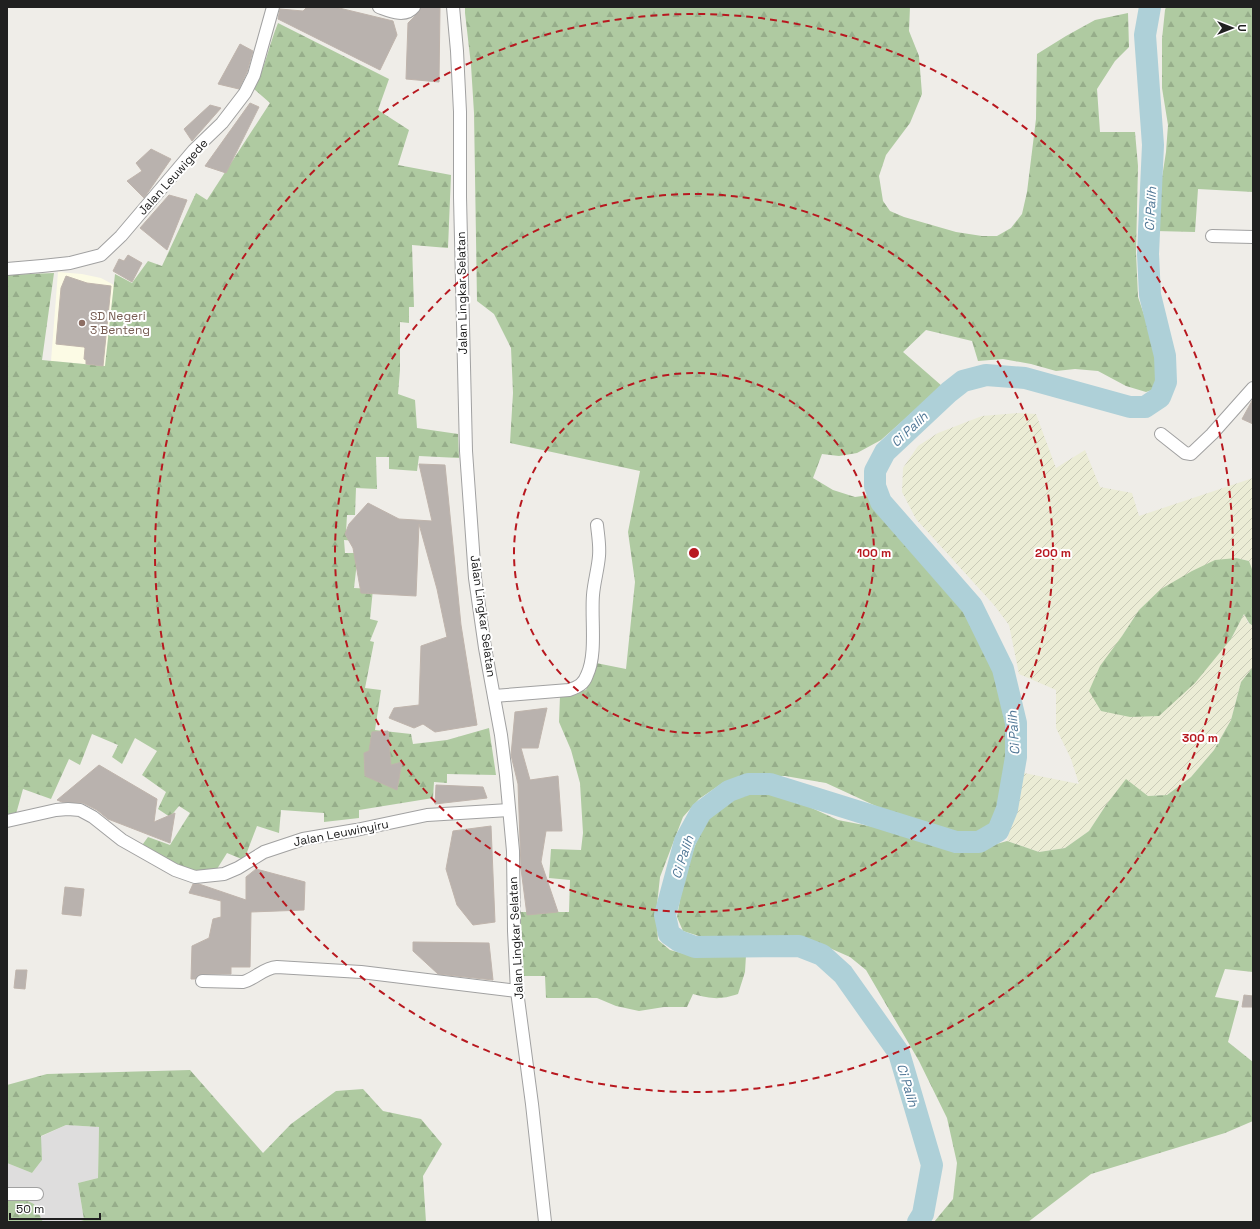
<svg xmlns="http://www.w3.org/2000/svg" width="1260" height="1229" font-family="'Space Grotesk',sans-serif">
  <defs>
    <pattern id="farmland-furrows" width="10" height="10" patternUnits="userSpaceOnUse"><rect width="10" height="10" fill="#ebecd5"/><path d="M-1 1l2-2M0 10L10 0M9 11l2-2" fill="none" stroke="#c9cab7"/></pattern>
    <pattern id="forest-firs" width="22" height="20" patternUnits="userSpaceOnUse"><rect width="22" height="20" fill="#afcaa1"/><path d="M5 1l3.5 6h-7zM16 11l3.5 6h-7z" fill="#96ad8a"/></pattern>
  </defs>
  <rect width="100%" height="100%" fill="#efede8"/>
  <path fill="#dedddd" d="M66,1125L99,1127L98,1178L78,1183L84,1220L77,1222H43L34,1204L7,1191V1163L32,1173L42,1160L40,1137Z"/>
  <path fill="#fcfbe5" d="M58,272L82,274L101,278L114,285L105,366L51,361Z"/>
  <path fill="url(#farmland-furrows)" d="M1018,413L1036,414L1056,468L1085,450L1100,487L1132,493L1139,516L1253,478L1252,570L1249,561L1236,558L1162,589L1139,610L1122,636L1231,639L1244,614L1248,623L1253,626V667L1241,682L1231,720L1214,750L1191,777L1167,795L1148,796L1126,780L1106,805L1089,831L1065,848L1039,852L1007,841L1024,773L1079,784L1071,759L1056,728V690L1019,674L1009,625L994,605L916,519L902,492L903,468L918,446L938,433L982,416Z"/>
  <g fill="url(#forest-firs)">
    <path d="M465,7H910L909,31L919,56L922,94L910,123L886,155L879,176L883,201L890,211L904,217L956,232L982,236H997L1011,228L1022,214L1027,192L1036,119L1037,54L1066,36L1095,20L1128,13L1129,47L1115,61L1097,89L1100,132H1135L1138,166L1136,252L1138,297L1158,356L1159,373L1155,389L1146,392L1126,386L1098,371L1075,369L1056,371L1031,364L1003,359L978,361L972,341L926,330L903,352L942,386L881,440L857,453L839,456L822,454L813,478L833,490L855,497L869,495L874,506L887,524L912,549L965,608L985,645L998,676L1007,708L1010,739L1001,806L989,826L976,833L960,834L935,827L878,807L826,783L785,776H749L724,782L699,799L683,817L660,877L656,914L658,940L670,950L685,954L746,955L745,972L738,994C720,1000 712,999 693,994L687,1007H664L639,1011L616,1006L597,998H546L545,976H524L520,912H569L570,880L549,878L551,849L581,850L583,833L580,783L571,750L559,722L560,696L586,690L596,663L626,669L635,582L628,532L640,471L510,443L513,393L511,348L494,314L477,301L474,113L471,65L465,13Z"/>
    <path d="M1166,7H1253V192L1198,189L1195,232L1156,231L1161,184L1166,152L1168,125L1162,88V39L1165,10Z"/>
    <path d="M278,23L389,79L378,110L409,130L398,165L451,175L448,248L412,245L414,307H409V323L400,322V370L398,394L415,400L417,428L458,434L459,458L419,456L417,471L389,469V457H376L377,489L356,488L355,515H347L346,532L357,541L344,540L345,553H358L354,588L373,589L370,619L378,621L370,641L374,642L365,688L381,690L375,730L411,734L413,744L447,740L489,728L496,775L447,774V783L434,782L433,798L359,810V818L324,822V813L281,810L279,833L257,826L244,860L227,853L217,869L194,872L140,848L148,837L170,845L190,813L179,806L170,817L158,809L166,792L142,775L157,751L135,738L122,764L112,757L118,745L92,734L80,765L69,759L51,799L23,789L16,814L7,816V275L54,273L42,360L105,366L115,274L132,283L148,261L162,266L196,193L207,200L270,103L254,89C265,68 269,45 278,23Z"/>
    <path d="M1236,558L1249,561L1252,569H1253V626L1249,623L1244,614L1231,639L1195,683L1159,716L1130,717L1101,711L1089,691L1100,666L1122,636L1139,610L1161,589L1192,571L1215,560Z"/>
    <path d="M1253,667V972L1225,969L1215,997L1239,1001L1228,1042L1253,1062V1121L1225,1133L1091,1174L1028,1222H934L953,1199L957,1163L947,1118L919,1061L866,970L850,957L816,942L794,938H705L683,931L677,917L682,888L694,848L707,817L729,797L743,792L764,790L781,794L838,820L900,832L942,848L969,851L986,847L1007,841L1039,852L1065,848L1089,831L1106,805L1126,779L1148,796L1167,795L1191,777L1214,750L1231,720L1241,682Z"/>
    <path d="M190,1070L263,1153L291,1124L336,1091L363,1089L383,1111L421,1119L442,1144L423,1176L426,1222H77L84,1220L78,1183L98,1178L99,1127L66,1125L41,1136L42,1160L32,1173L7,1163V1085L47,1074Z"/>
    <path d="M7,1191L34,1204L43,1222H7Z"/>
  </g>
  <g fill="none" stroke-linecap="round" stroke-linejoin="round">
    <path stroke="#aed0d8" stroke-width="22" d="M918,1222L923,1214L932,1165L899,1053L843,974L822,955L799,946L695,947L679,941L669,934L665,915L685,841L701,812L729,791L748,784H770L956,842H979L998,831L1007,809L1016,757V723L1003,669L972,606L881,502L875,486V471L885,452L949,392L963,381L986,375L1025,378L1130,407H1145L1160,397L1166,382L1165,356L1150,295L1148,254L1153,145L1145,35L1150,7"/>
  </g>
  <g fill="#b9b2ae" stroke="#bfb4ac">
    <path d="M307,7H335L393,21L397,35L380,70L278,19L280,9L303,11Z"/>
    <path d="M421,7H440L439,82L406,79L408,23L419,12Z"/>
    <path d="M240,44L253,51L247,72L239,89L218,84Z"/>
    <path d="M250,103L259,107L226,173L205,166Z"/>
    <path d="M210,105L221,108L192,141L184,129Z"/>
    <path d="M151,149L171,159L144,198L127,181L142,171L136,163Z"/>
    <path d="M169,195L187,200L167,250L140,228Z"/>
    <path d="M128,255L142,263L132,282L113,271L119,259L124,261Z"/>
    <path d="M66,276L87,283L111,286L103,366L86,364V360L84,359L85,348L84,347L56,344L61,288Z"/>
    <path d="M1253,399V424L1242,419Z"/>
    <path d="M419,464L445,465L461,625L477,725L435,732L423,724L414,728L389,718L394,708L419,705L421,646L447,637L437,589L419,524L416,596L361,593L353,548L345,534L349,524L368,503L399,519L432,521Z"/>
    <path d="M547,708L538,748H521L530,780L558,776L562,831H546L541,862L558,912L527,915L521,869L518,784L511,755L515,712Z"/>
    <path d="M388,731L391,765L402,762L397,790L365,776L364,753L369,751L372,732Z"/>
    <path d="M99,765L157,799L154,822L175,813L170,843L108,819L97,810L83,803L62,802L57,800Z"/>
    <path d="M436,785L483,787L487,798L435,804Z"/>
    <path d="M491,826L495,922L473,925L457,905L446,869L453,831Z"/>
    <path d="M256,869L305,882L304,910L251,912L250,967H231V974H202L198,975L195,979H191L192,946L209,938L213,919L221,917V901L189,893L193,884H199L246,900V877Z"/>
    <path d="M65,887L84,889L81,916L62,914Z"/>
    <path d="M413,942L489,943L493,980L438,974L413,951Z"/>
    <path d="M16,970H27L25,989L14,988Z"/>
    <path d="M1244,995L1253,996V1007H1242Z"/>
  </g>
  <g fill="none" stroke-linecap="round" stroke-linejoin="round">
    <defs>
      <g id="minor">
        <path d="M379,7C390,11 405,18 414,7"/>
        <path d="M453,7L457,51L460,112V197L466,451L475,578L485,648L501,735L506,775L513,851L514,931L517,991L532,1104L545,1222"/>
        <path d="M1212,236L1253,237"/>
        <path d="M7,269L42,266L70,263L101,255L121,236L194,150L222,123L245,93L254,75L273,7"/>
        <path d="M1161,434L1185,453L1191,454L1212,434L1253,388"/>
        <path d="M494,696L569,690C578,687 584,684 587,675C597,654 591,619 593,595C594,582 598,569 599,556C600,545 598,535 597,525"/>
        <path d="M7,821L56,810L68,809L80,810L93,817L122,840L175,870L195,877L224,874L238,868L264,852L303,839L356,830L427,815L509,810"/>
        <path d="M202,981L243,982C255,979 263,968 277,967L361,972L517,991"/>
        <path d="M7,1194H37"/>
      </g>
    </defs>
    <use href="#minor" stroke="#a1a1a1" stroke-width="14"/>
    <use href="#minor" stroke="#fff" stroke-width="12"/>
  </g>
  <g fill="none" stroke="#b8181f" stroke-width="2" stroke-dasharray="7 5">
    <circle cx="694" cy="553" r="180"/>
    <circle cx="694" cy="553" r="359"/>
    <circle cx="694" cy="553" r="539"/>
  </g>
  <circle fill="#8d6e63" stroke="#fff" stroke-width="1.5" cx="82" cy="323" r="4"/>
  <g text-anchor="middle" stroke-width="4" stroke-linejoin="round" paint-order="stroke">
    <g font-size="12" fill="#202020" stroke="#fff">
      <text transform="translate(173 177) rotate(-48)" y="4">Jalan Leuwigede</text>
      <text transform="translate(462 293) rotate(-91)" y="4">Jalan Lingkar Selatan</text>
      <text transform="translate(483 616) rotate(82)" y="4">Jalan Lingkar Selatan</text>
      <text transform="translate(341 833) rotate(-11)" y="4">Jalan Leuwinyiru</text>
      <text transform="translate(516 938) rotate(-93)" y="4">Jalan Lingkar Selatan</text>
    </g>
    <g font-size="12" fill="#785e54" stroke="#fff" text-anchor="start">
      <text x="90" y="320">SD Negeri<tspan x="90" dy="14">3 Benteng</tspan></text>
    </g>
    <g font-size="13" font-style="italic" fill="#507796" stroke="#fff">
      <text transform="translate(1150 209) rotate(-87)" y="5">Ci Palih</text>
      <text transform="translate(909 429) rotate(-43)" y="5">Ci Palih</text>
      <text transform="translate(1013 733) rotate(-94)" y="5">Ci Palih</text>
      <text transform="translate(682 857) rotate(-72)" y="5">Ci Palih</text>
      <text transform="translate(908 1085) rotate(73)" y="5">Ci Palih</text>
    </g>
  </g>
  <circle cx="694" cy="553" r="6" fill="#b8181f" stroke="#fff" stroke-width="2"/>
  <g font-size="12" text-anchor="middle" font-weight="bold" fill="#b8181f" stroke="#fff" stroke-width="4" stroke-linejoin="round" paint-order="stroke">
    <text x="874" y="557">100 m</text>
    <text x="1053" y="557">200 m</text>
    <text x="1200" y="742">300 m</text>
  </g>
  <rect width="1260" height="1229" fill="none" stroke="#202020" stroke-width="16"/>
  <g transform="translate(1232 28) rotate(90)" stroke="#ffffff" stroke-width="3" paint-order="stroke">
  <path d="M0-3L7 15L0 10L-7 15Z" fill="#202020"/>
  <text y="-6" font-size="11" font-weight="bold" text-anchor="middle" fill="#202020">U</text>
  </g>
  <path d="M10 1213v6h90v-6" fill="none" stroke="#202020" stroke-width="2"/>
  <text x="16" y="1213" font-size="12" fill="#202020" stroke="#ffffff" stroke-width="3" paint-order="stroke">50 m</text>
</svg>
